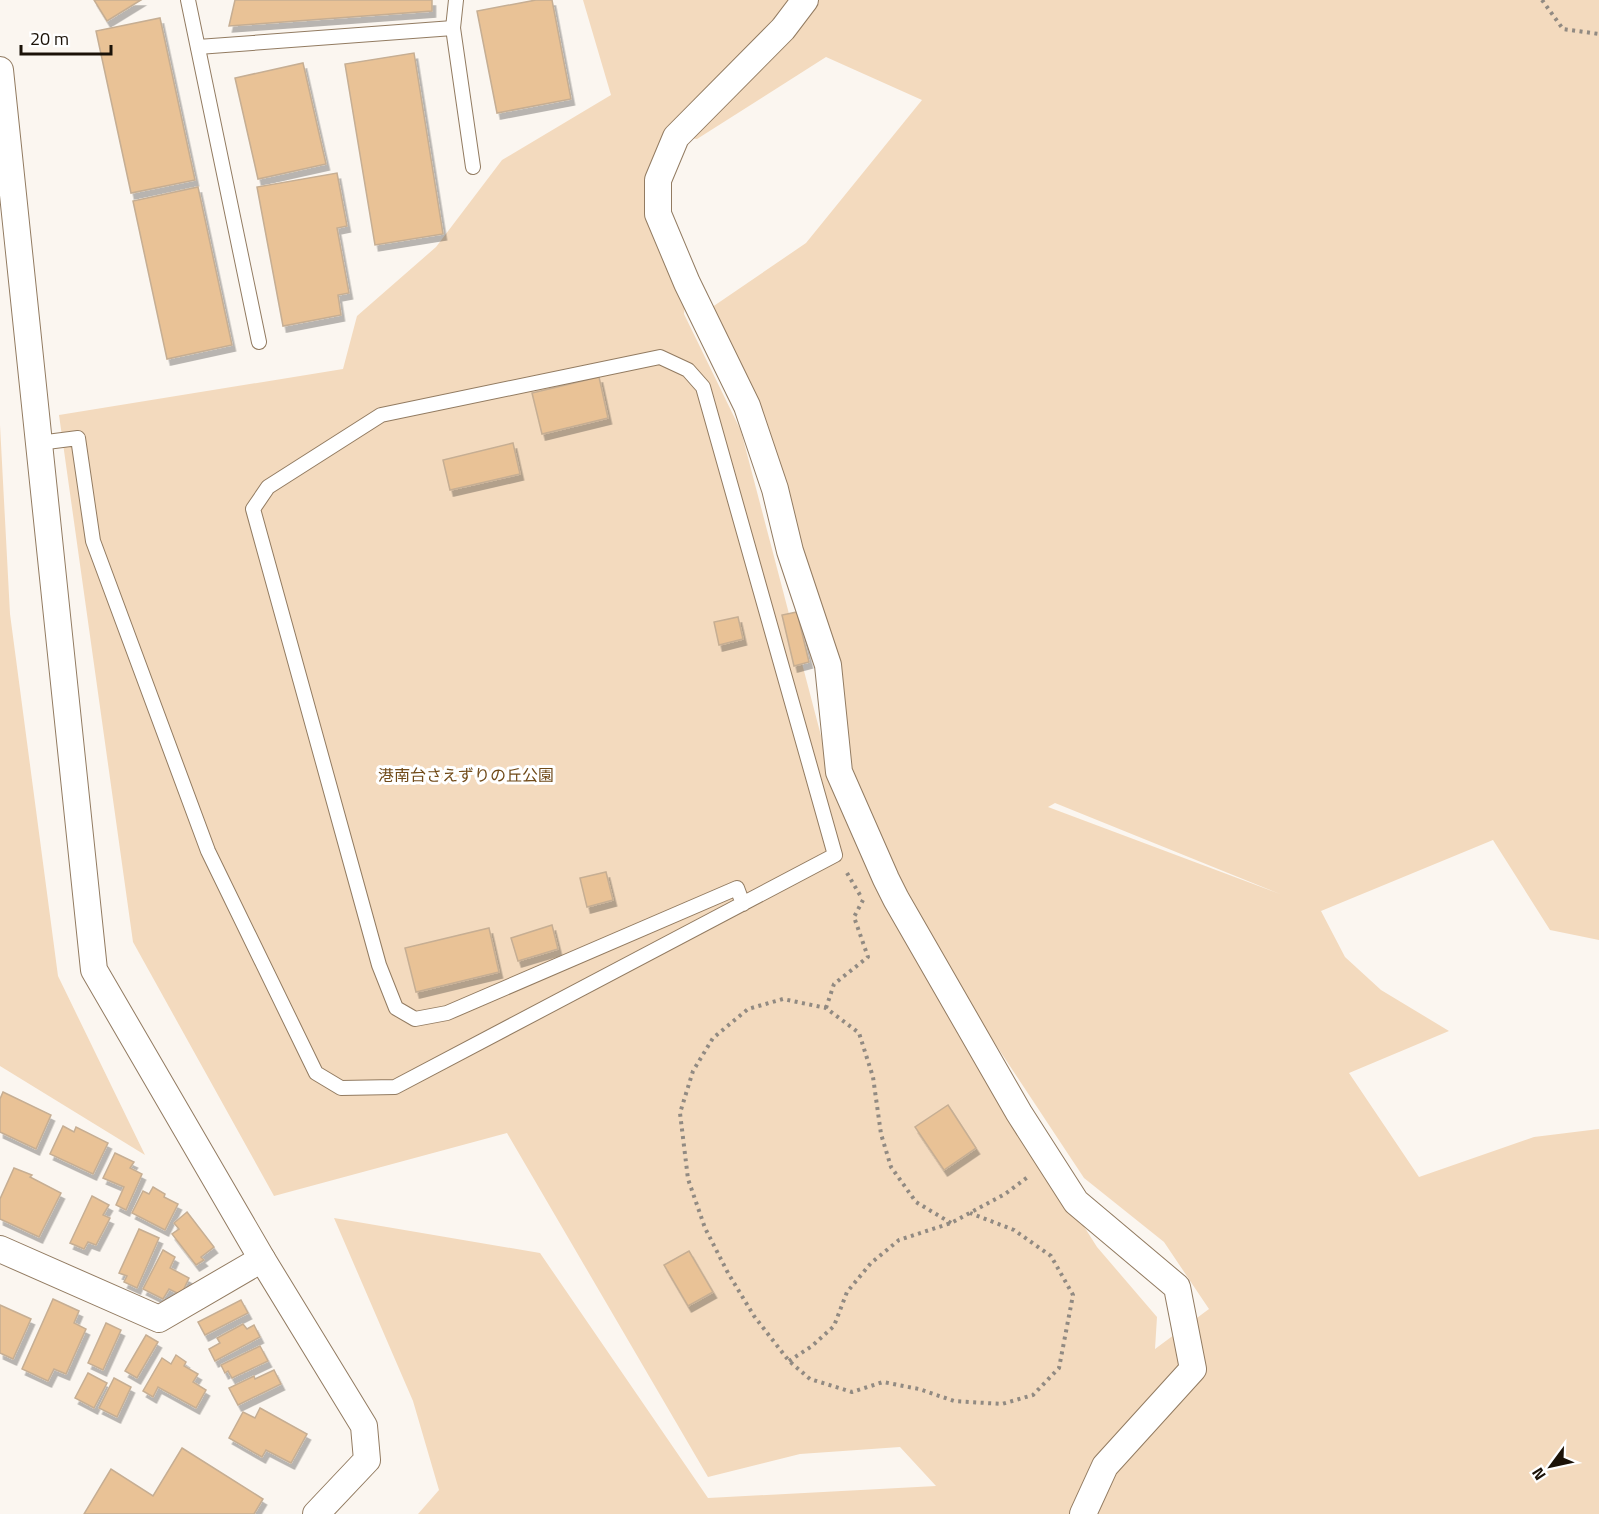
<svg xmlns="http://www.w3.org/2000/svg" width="1599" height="1514" font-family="'Titillium Web','Noto Sans JP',sans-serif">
  <defs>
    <filter id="shadow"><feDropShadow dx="3.5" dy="6" stdDeviation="0" flood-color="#0004"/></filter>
  </defs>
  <rect width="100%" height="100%" fill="#fbf6f0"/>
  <g fill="#f3dabe" fill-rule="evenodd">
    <path d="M583,0H1599V940L1550,930L1493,840L1321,911L1345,957L1381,990L1449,1031L1349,1073L1419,1177L1534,1137L1599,1129V1514H418L439,1490L413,1401L334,1218L540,1253L708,1498L936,1486L900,1447L800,1454L708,1477L507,1133L274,1196L133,942L59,415L343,369L357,316L436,247L502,160L611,95ZM826,57L922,100L806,243L702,314L744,400L775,489L790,551L828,665L839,772L886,879L1084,1178L1164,1242L1209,1309L1155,1349L1157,1317L1097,1247L1028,1138L940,989L873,867L830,770L741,431L684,314L687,283L658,214V180L676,137L697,139ZM1055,803L1280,894L1048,807Z"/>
    <path d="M0,425L10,614L58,976L145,1155L0,1066Z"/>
  </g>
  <g fill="#e9c296" stroke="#c6ae93" stroke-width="1.5" filter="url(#shadow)">
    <path d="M94,0H141L107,21Z"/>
    <path d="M235,0H432V11L229,26Z"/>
    <path d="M536,0H552L571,99L497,113L477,11Z"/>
    <path d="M160,18L195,180L131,193L96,31Z"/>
    <path d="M414,53L443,234L375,245L345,64Z"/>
    <path d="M303,63L326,164L258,179L235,78Z"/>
    <path d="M337,173L347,226L337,228L349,293L338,295L341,315L283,326L257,187Z"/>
    <path d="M198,187L232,345L167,359L133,201Z"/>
    <path d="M599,377L608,418L542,434L532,393Z"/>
    <path d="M513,443L520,474L450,490L443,460Z"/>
    <path d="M797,612L809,662L794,666L782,615Z"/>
    <path d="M738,617L743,639L719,645L714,622Z"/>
    <path d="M606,872L613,900L587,907L580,878Z"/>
    <path d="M552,925L558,949L518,961L511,938Z"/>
    <path d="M489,928L499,972L416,992L405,948Z"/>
    <path d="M3,1092L51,1115L36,1149L0,1132V1099Z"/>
    <path d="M948,1105L976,1148L944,1170L915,1127Z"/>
    <path d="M63,1126L74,1132L76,1127L108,1143L93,1174L50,1154Z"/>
    <path d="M115,1153L134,1162L130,1168L142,1174L126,1210L116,1205L124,1187L103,1178Z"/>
    <path d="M14,1168L32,1175L30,1177L61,1193L39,1237L0,1219V1199Z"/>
    <path d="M153,1187L165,1194L164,1197L178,1204L165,1230L132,1213L143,1191L149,1194Z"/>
    <path d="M92,1196L109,1205L103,1215L110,1218L96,1245L88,1242L84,1249L70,1243Z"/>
    <path d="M187,1212L214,1247L201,1257L204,1260L196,1265L172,1234L179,1229L174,1223Z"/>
    <path d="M139,1229L159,1238L137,1288L124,1282L127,1276L119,1273Z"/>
    <path d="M163,1250L175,1257L170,1268L189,1278L181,1295L169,1289L163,1299L143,1289Z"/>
    <path d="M689,1251L713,1292L688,1306L664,1265Z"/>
    <path d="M53,1299L79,1311L74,1323L86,1329L66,1374L54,1369L48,1381L22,1369Z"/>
    <path d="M241,1300L248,1313L205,1335L198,1322Z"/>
    <path d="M0,1305L31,1319L13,1359L0,1353Z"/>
    <path d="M106,1323L121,1330L103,1370L88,1363Z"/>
    <path d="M243,1324L247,1329L254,1325L260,1337L215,1361L209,1349L220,1343L217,1338Z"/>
    <path d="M146,1335L158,1342L137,1378L125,1371Z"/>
    <path d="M260,1346L268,1361L232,1378L228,1371L225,1373L221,1365Z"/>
    <path d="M176,1355L186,1362L184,1366L198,1374L193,1382L206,1390L196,1408L158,1387L153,1397L143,1391L162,1358L171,1364Z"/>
    <path d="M274,1370L281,1384L238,1405L229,1388L254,1376L255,1379Z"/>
    <path d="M88,1373L107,1383L94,1408L75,1398Z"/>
    <path d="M114,1378L131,1387L117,1417L99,1408Z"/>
    <path d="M260,1408L307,1434L291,1463L266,1450L262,1457L229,1438L243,1412L255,1418Z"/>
    <path d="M182,1448L263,1499L254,1514H84L111,1469L153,1496Z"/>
  </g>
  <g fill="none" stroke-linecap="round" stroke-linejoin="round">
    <defs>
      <g id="lane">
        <path d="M188,0L259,342"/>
        <path d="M456,0L453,28L473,167"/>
        <path d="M198,47L453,28"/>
        <path d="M39,443L78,438L93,541L208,851L316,1073L341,1088L395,1087L835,855L703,387L688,370L660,357L381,415L268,487L253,509L379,965L396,1008L415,1019L447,1013L737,888L743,904"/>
      </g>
      <g id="street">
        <path d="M805,0L783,29L676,137L658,180V214L687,283L747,406L775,489L790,551L828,665L839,772L886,879L896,899L1019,1113L1076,1202L1177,1287L1193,1369L1105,1466L1083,1514"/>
        <path d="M0,70L94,970L262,1259L364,1426L367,1460L316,1514"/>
        <path d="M0,1249L159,1319L262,1259"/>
      </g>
    </defs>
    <use href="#lane" stroke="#927b61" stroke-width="16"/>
    <use href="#street" stroke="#927b61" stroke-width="28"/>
    <g stroke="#918a82" stroke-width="4" stroke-dasharray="3 4.5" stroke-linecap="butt">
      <path d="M1542,0L1563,29L1599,34"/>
      <path d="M847,873L860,895"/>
      <path d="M826,1008L834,984L868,957L854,917L863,900"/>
      <path d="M951,1223L916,1202L891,1167L881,1134L873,1077L859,1033L826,1008L783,999L748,1009L713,1038L693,1071L680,1113L688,1179L705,1228L728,1273L754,1316L789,1361L810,1379L852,1392L883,1382L919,1389L954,1401L1002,1404L1033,1395L1059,1368L1073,1295L1051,1256L1014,1230L970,1213"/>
      <path d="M789,1361L812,1346L834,1326L847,1292L871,1263L899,1240L951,1223L1005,1194L1029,1176"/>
    </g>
    <use href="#lane" stroke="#fff" stroke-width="14"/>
    <use href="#street" stroke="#fff" stroke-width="26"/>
  </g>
  <g text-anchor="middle" stroke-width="6" stroke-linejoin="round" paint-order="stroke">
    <g font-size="16" fill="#704a18" stroke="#fff">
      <text x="466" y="781">港南台さえずりの丘公園</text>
    </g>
  </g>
  <g transform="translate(1551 1466) rotate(237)" stroke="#ffffff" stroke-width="4.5" paint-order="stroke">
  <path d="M0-4.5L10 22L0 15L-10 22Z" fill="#1b1208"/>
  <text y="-9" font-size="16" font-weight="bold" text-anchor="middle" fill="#1b1208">N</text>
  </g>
  <path d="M21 45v9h90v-9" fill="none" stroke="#1b1208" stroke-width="3"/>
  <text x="30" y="45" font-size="18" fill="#1b1208" stroke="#ffffff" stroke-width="4.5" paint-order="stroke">20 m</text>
</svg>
